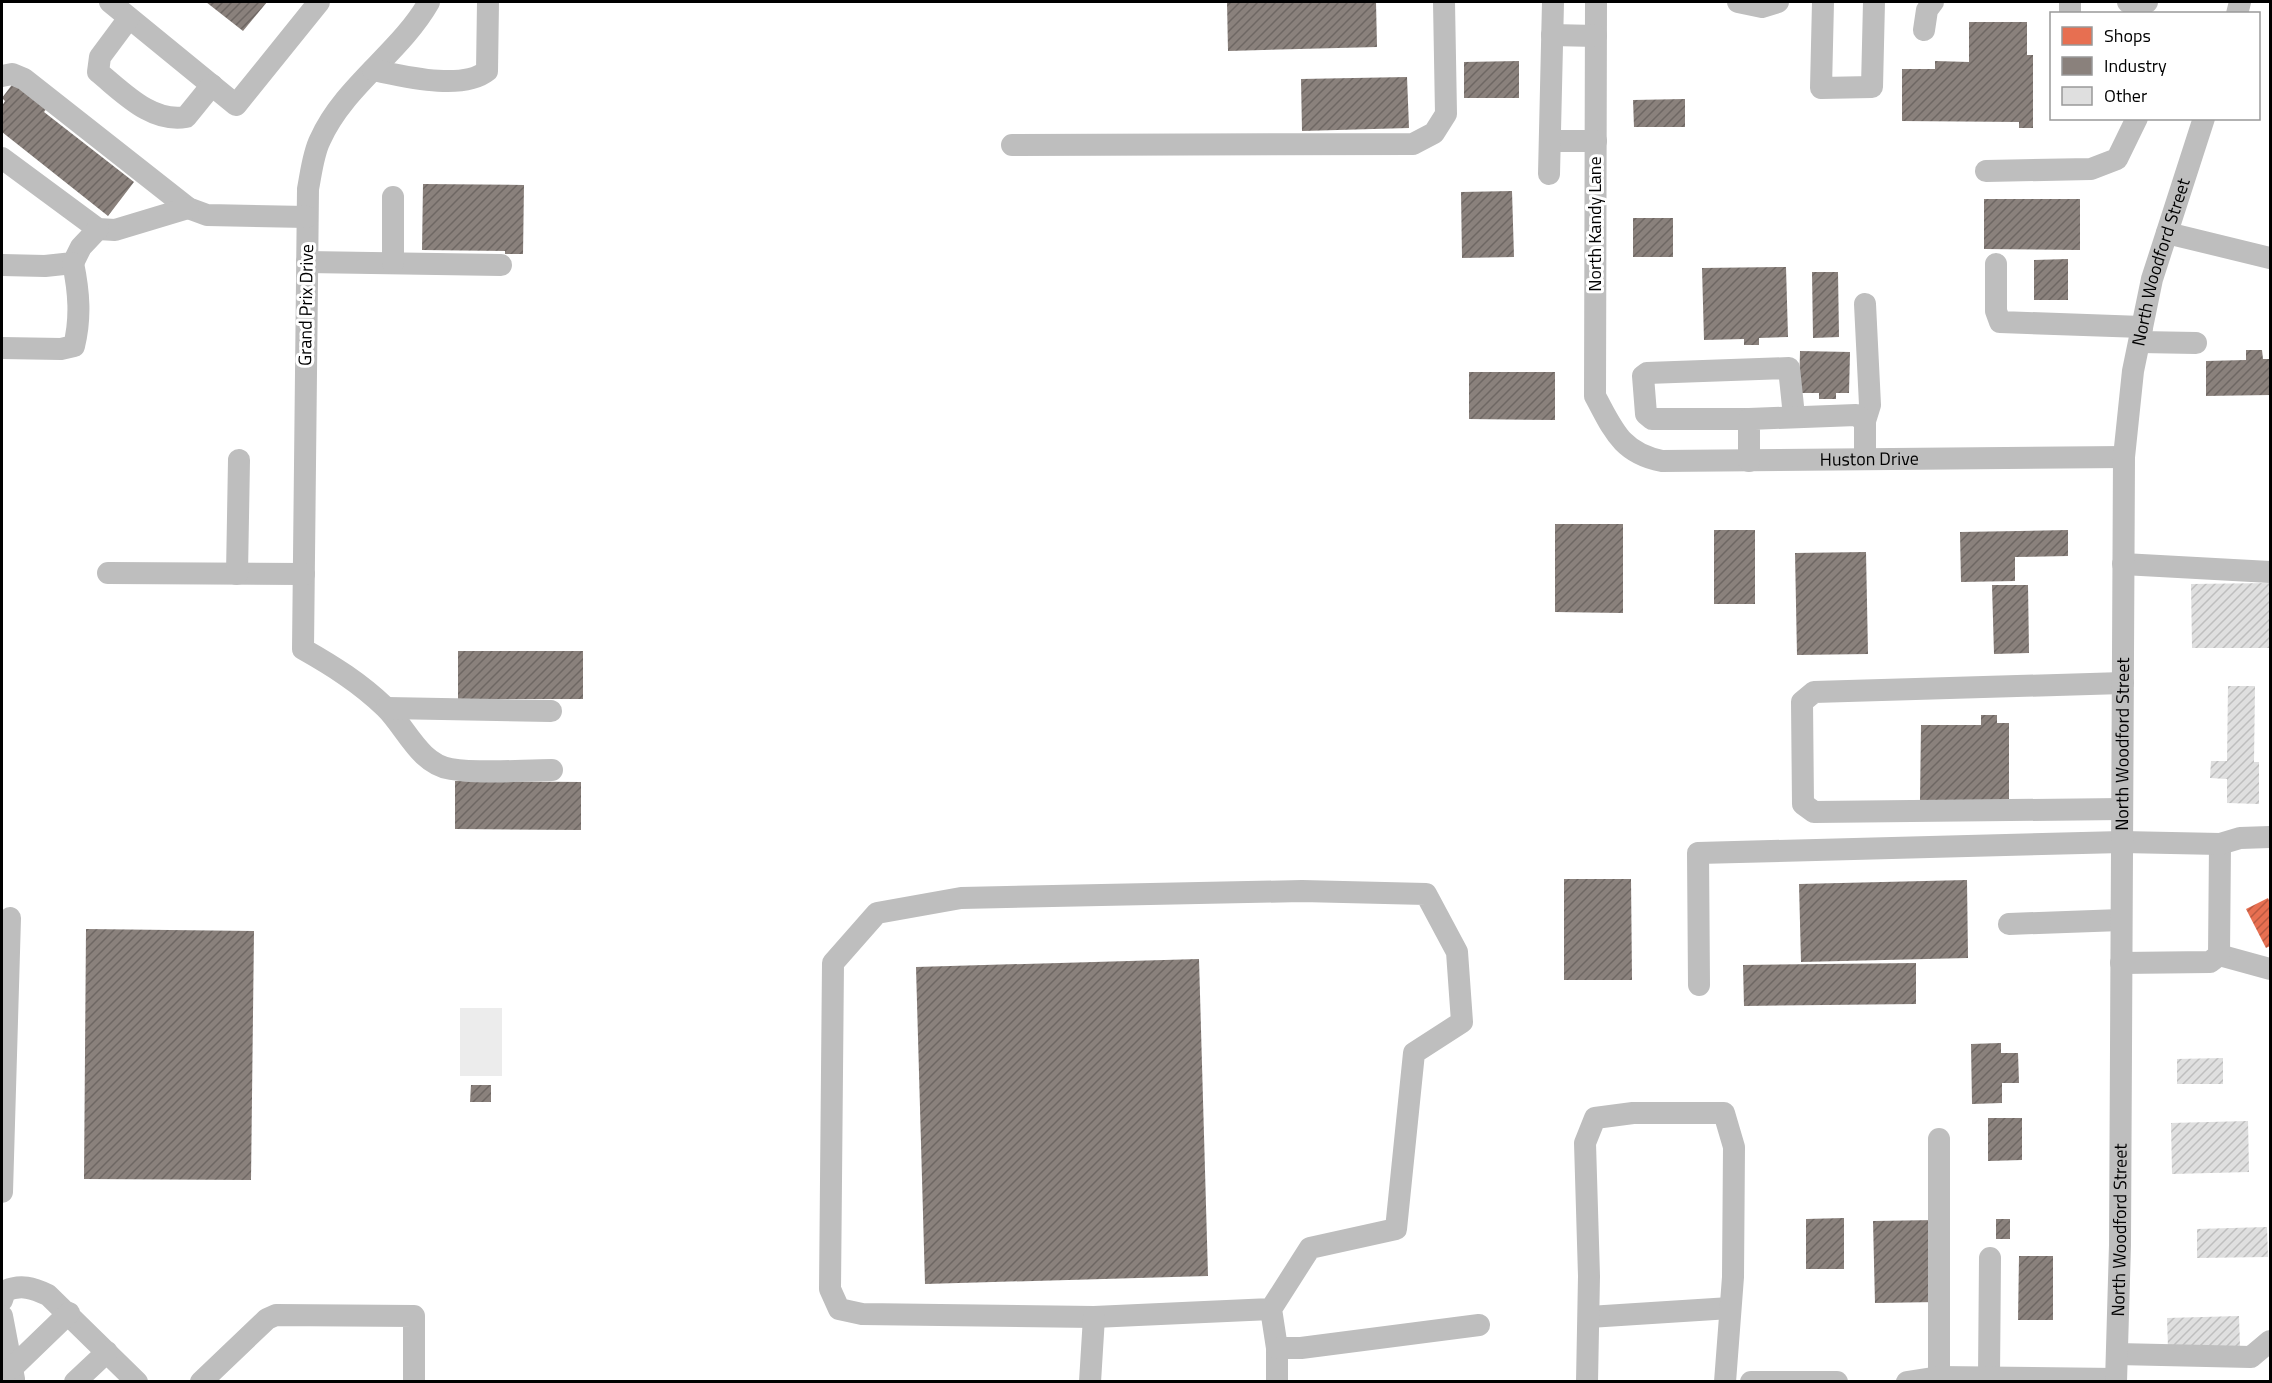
<svg xmlns="http://www.w3.org/2000/svg" width="2272" height="1383" font-family="'Titillium Web',sans-serif">
  <defs>
    <pattern id="shops-hatch" width="6" height="6" patternUnits="userSpaceOnUse" patternTransform="scale(1.5)"><rect width="6" height="6" fill="#e76f51"/><path d="M-1 1l2-2M0 6l6-6M5 7l2-2" fill="none" stroke="#b95941"/></pattern>
    <pattern id="industry-hatch" width="6" height="6" patternUnits="userSpaceOnUse" patternTransform="scale(1.5)"><rect width="6" height="6" fill="#8a817c"/><path d="M-1 1l2-2M0 6l6-6M5 7l2-2" fill="none" stroke="#6e6763"/></pattern>
    <pattern id="building-hatch" width="6" height="6" patternUnits="userSpaceOnUse" patternTransform="scale(1.5)"><rect width="6" height="6" fill="#dfdfdf"/><path d="M-1 1l2-2M0 6l6-6M5 7l2-2" fill="none" stroke="#bebebe"/></pattern>
  </defs>
  <rect width="100%" height="100%" fill="#fff"/>
  <rect fill="#ececec" x="460" y="1008" width="42" height="68"/>
  <path fill="url(#shops-hatch)" d="M2268,898L2270,903V946L2266,948L2246,909Z"/>
  <g fill="url(#industry-hatch)">
    <path d="M206,2H267L243,31Z"/>
    <path d="M1227,2H1376L1377,47L1228,51Z"/>
    <path d="M1969,22H2027V55H2033V128H2019V122L1902,121V69H1935V61L1969,62Z"/>
    <path d="M1519,61V98H1464V62Z"/>
    <path d="M1407,77L1409,128L1302,131L1301,79Z"/>
    <path d="M14,82L47,108L44,112L134,182L108,216L2,132V106L5,101L2,98Z"/>
    <path d="M1685,99V127H1634L1633,100Z"/>
    <path d="M423,184L524,185L523,254H505V251L422,250Z"/>
    <path d="M1512,191L1514,257L1462,258L1461,192Z"/>
    <path d="M1984,199H2080V250L1984,249Z"/>
    <rect x="1633" y="218" width="40" height="39"/>
    <path d="M2068,259V300H2034V260Z"/>
    <path d="M1786,267L1788,337L1759,338V345H1744V339L1704,340L1702,268Z"/>
    <path d="M1812,272H1838L1839,337L1813,338Z"/>
    <path d="M2246,350H2262L2263,359H2270V395L2206,396V361L2246,360Z"/>
    <path d="M1800,351L1850,352L1849,393H1836V399H1819V393H1799Z"/>
    <path d="M1469,372H1555V420L1469,419Z"/>
    <path d="M1555,524H1623V613L1555,612Z"/>
    <rect x="1714" y="530" width="41" height="74"/>
    <path d="M2068,530V556L2015,557V581L1961,582L1960,532Z"/>
    <path d="M1866,552L1868,654L1797,655L1795,553Z"/>
    <path d="M1992,585H2028L2029,653L1994,654Z"/>
    <rect x="458" y="651" width="125" height="48"/>
    <path d="M1981,715H1997V723H2009V804L1920,803L1921,725H1981Z"/>
    <path d="M455,781L581,782V830L455,829Z"/>
    <path d="M1564,879H1631L1632,980H1564Z"/>
    <path d="M1967,880L1968,958L1801,962L1799,884Z"/>
    <path d="M86,929L254,931L251,1180L84,1179Z"/>
    <path d="M1199,959L1208,1276L925,1284L916,967Z"/>
    <path d="M1916,963V1004L1744,1006L1743,965Z"/>
    <path d="M2001,1043V1053H2018L2019,1083H2002V1103L1972,1104L1971,1044Z"/>
    <path d="M471,1085H491V1102H470Z"/>
    <path d="M1988,1118H2022V1160L1988,1161Z"/>
    <path d="M1844,1218V1269H1806V1219Z"/>
    <rect x="1996" y="1219" width="14" height="20"/>
    <path d="M1937,1220L1938,1302L1875,1303L1873,1221Z"/>
    <path d="M2019,1256H2053V1320H2018Z"/>
  </g>
  <g fill="url(#building-hatch)">
    <path d="M2270,583V648H2192L2191,584Z"/>
    <path d="M2228,686H2255L2254,762H2259V804L2227,803V779L2210,778L2211,761H2227Z"/>
    <path d="M2223,1058V1084H2177V1059Z"/>
    <path d="M2248,1121L2249,1172L2172,1174L2171,1123Z"/>
    <path d="M2267,1227L2268,1257L2197,1258V1229Z"/>
    <path d="M2239,1316L2240,1347L2168,1348L2167,1318Z"/>
  </g>
  <g fill="none" stroke-linecap="round" stroke-linejoin="round">
    <g stroke="#bebebe" stroke-width="22">
      <path d="M110,2L236,105L319,2"/>
      <path d="M429,2C400,53 344,86 320,140C313,154 311,174 308,189L303,649C333,666 360,683 385,707C406,727 419,764 451,769C480,774 522,770 552,770"/>
      <path id="s1" d="M1596,2L1595,396C1613,429 1621,453 1662,461L2124,457"/>
      <path d="M1738,2L1762,7L1778,2"/>
      <path d="M1823,2L1821,88L1872,87L1874,2"/>
      <path d="M2128,2H2147"/>
      <path d="M2070,14V2"/>
      <path d="M2237,14L2240,2"/>
      <path d="M129,18L100,57L98,72C123,92 151,123 186,117L212,85"/>
      <path d="M1924,30L1927,10L1933,2"/>
      <path d="M1552,35L1596,36"/>
      <path d="M373,70C403,76 462,91 487,71L488,2"/>
      <path d="M2,76L12,74L24,79L188,208L207,215L307,217"/>
      <path d="M1550,141H1596"/>
      <path d="M1012,145L1413,144L1434,133L1446,114L1444,2"/>
      <path d="M2,158L98,229L115,230L188,208"/>
      <path d="M1986,171L2091,169L2117,159L2137,118"/>
      <path d="M1549,174L1553,2"/>
      <path d="M2167,233L2270,258"/>
      <path d="M307,262L501,265"/>
      <path d="M393,263V197"/>
      <path d="M1996,264V311L2000,322L2142,327"/>
      <path d="M2,265L45,266L73,263L81,247L98,229"/>
      <path d="M2140,342L2196,343"/>
      <path d="M2,348L61,349L74,346C81,318 79,292 73,263"/>
      <path d="M1749,419H1652L1646,414L1643,376L1647,373L1789,368L1794,416"/>
      <path d="M1865,421L1870,405L1865,304"/>
      <path d="M1749,461V419L1856,415L1865,421V459"/>
      <path d="M2123,564L2270,572"/>
      <path d="M108,573L304,574"/>
      <path d="M237,574L239,460"/>
      <path d="M387,708L551,711"/>
      <path d="M2122,809L1814,812L1803,804L1802,702L1814,692L2123,683"/>
      <path d="M2009,924L2121,920"/>
      <path d="M2219,955L2270,969"/>
      <path d="M2121,963L2210,962L2219,955L2220,844"/>
      <path d="M1699,985L1698,853L2122,842L2220,844L2240,838L2270,837"/>
      <path d="M1939,1139V1377"/>
      <path d="M2,1192L10,918"/>
      <path d="M2,1300L5,1291C21,1284 33,1288 48,1295L137,1382"/>
      <path d="M1271,1309L1094,1317L862,1314L839,1309L830,1289L833,963L877,913L961,898L1302,891L1426,894L1457,952L1462,1022L1414,1053L1396,1229L1310,1248L1271,1309L1277,1348V1382"/>
      <path d="M2,1316L14,1379"/>
      <path d="M1589,1317L1730,1308"/>
      <path d="M1277,1348H1301L1479,1325"/>
      <path d="M2117,1354L2251,1357L2270,1341"/>
      <path d="M12,1368L69,1313"/>
      <path d="M1989,1377L1990,1258"/>
      <path d="M75,1382L107,1352"/>
      <path d="M201,1382L267,1319L276,1315L414,1316V1382"/>
      <path d="M1090,1382L1094,1317"/>
      <path d="M1587,1382L1589,1276L1585,1143L1595,1118L1633,1113H1724L1734,1147L1733,1277L1725,1382"/>
      <path d="M1751,1382H1837"/>
      <path d="M1907,1382L1939,1377L2116,1379"/>
      <path id="s2" d="M2116,1382L2120,1245L2124,457L2133,371L2152,279L2204,118"/>
    </g>
  </g>
  <g text-anchor="middle" stroke-width="6" stroke-linejoin="round" paint-order="stroke">
    <g font-size="18" fill="#000" stroke="#fff">
      <text transform="translate(1595 224) rotate(-90)" y="6">North Kandy Lane</text>
      <text dy="6" stroke="none"><textPath href="#s2" startOffset="1124">North Woodford Street</textPath></text>
      <text transform="translate(306 305) rotate(-89)" y="6">Grand Prix Drive</text>
      <text dy="6" stroke="none"><textPath href="#s1" startOffset="699">Huston Drive</textPath></text>
      <text dy="6" stroke="none"><textPath href="#s2" startOffset="638">North Woodford Street</textPath></text>
      <text dy="6" stroke="none"><textPath href="#s2" startOffset="152">North Woodford Street</textPath></text>
    </g>
  </g>
  <rect width="2272" height="1383" fill="none" stroke="#000000" stroke-width="6"/>
  <rect x="2050" y="12" width="210" height="108" fill="#ffffff" stroke="#999999" stroke-width="1.5"/>
  <rect x="2062" y="27" width="30" height="18" fill="#e76f51" stroke="#999999" stroke-width="1.5"/>
  <text x="2104" y="42" font-size="18" fill="#000000">Shops</text>
  <rect x="2062" y="57" width="30" height="18" fill="#8a817c" stroke="#999999" stroke-width="1.5"/>
  <text x="2104" y="72" font-size="18" fill="#000000">Industry</text>
  <rect x="2062" y="87" width="30" height="18" fill="#dfdfdf" stroke="#999999" stroke-width="1.5"/>
  <text x="2104" y="102" font-size="18" fill="#000000">Other</text>
</svg>
